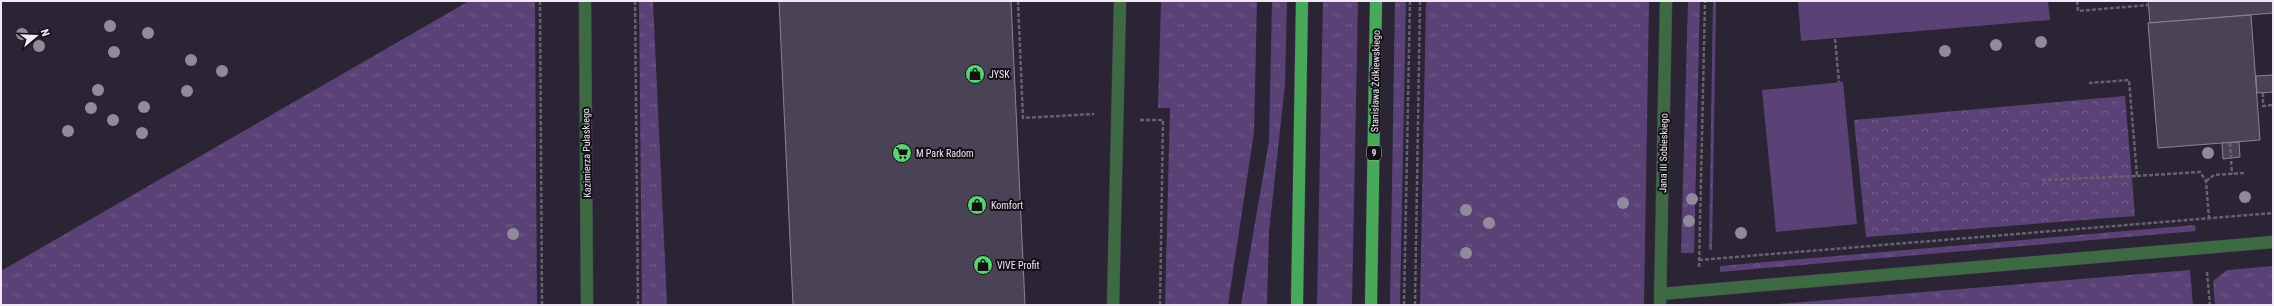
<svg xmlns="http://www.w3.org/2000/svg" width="2274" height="306" font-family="'Roboto Condensed',sans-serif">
  <defs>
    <pattern id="grass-tufts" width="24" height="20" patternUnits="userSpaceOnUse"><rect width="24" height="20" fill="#5a4277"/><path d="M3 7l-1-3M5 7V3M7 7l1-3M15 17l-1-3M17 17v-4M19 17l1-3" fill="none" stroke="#725d8b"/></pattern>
    <pattern id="forest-crowns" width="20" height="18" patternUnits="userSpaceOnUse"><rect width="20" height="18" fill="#5a4277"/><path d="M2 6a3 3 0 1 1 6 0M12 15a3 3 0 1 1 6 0" fill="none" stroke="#725d8b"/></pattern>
  </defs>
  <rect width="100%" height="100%" fill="#2b2435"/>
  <g fill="url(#grass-tufts)">
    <path d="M469,1H535L537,305H1V271Z"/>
    <path d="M639,1H653L667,305H642Z"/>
    <path d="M1161,1H1257L1254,132L1228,305H1165L1170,108H1158Z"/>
    <path d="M1272,1H1287L1285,84L1269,232L1267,305H1241L1269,141Z"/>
    <path d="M1323,1H1358L1352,305H1317Z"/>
    <path d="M1395,1H1406L1400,305H1390Z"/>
    <path d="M1426,1H1649L1644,305H1420Z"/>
    <path d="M1688,1H1700L1694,253H1681Z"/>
    <path d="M1713,1H1716L1712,250H1709Z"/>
    <path d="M2195,225L2196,231L1720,272V266Z"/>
    <path d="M2273,266V305H2215L2213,281L2227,270Z"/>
    <path d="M2190,270L2193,305H1767Z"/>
  </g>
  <path fill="url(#forest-crowns)" d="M2125,96L2135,216L1866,237L1854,120Z"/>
  <g fill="#5a4277">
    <path d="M1798,1H2048L2050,20L1801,41Z"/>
    <path d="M1843,82L1857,224L1776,232L1762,90Z"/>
  </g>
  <g fill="#4a4356" stroke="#8b8398">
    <path d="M779,1H1011L1025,305H793Z"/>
    <path d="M2148,1H2273V13L2150,23Z"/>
    <path d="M2251,15L2260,140L2158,148L2148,23Z"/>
    <path d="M2273,75V92L2257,93L2256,76Z"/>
    <path d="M2239,142L2240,157L2223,159L2222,143Z"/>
  </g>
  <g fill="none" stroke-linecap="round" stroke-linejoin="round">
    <defs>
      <path id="lane" d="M1113,305L1120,1"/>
      <g id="street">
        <path d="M585,1L587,305"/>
        <path d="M1660,294L2273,242"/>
        <path d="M1660,305L1666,1"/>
      </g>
      <g id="primary">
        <path d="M1297,305L1302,1"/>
        <path d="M1371,305L1376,1"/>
      </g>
    </defs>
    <use href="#lane" stroke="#464050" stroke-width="13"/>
    <use href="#street" stroke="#464050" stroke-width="13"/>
    <use href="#primary" stroke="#464050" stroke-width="13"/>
    <g stroke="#686171" stroke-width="2.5" stroke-dasharray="4 2" stroke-linecap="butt">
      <path d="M540,1L542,305"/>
      <path d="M635,1L638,305"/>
      <path d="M1018,1L1023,118L1094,114"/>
      <path d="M2077,1L2078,11L2149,5"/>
      <path d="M1835,39L1839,82"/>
      <path d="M2263,93V106L2273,105"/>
      <path d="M1140,120H1163L1160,305"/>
      <path d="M2230,143L2232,174"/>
      <path d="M2137,176L2200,172L2206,181L2209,218"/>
      <path d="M2042,180L2137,176L2129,80L2089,83"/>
      <path d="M2206,181L2214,175L2244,173"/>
      <path d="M1699,260L2273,213"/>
      <path d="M1699,267L1705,1"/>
      <path d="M2207,272L2210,305"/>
      <path d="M1404,305L1410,1"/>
      <path d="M1415,305L1420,1"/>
    </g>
    <use href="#lane" stroke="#3d6943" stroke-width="12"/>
    <use href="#street" stroke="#3d6943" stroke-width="12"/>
    <use href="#primary" stroke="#47a959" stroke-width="12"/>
  </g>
  <g fill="#918a9c">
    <circle cx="110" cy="26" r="6"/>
    <circle cx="148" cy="33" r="6"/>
    <circle cx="22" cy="34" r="6"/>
    <circle cx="2041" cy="42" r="6"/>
    <circle cx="1996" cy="45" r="6"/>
    <circle cx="39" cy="46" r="6"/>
    <circle cx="1945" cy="51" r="6"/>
    <circle cx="114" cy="52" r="6"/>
    <circle cx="191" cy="60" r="6"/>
    <circle cx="222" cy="71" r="6"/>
    <circle cx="98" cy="90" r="6"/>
    <circle cx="187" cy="91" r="6"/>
    <circle cx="144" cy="107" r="6"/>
    <circle cx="91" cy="108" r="6"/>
    <circle cx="113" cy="120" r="6"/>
    <circle cx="68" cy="131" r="6"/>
    <circle cx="142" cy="133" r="6"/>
    <circle cx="2208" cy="153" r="6"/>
    <circle cx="2245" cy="197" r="6"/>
    <circle cx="1692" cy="199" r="6"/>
    <circle cx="1623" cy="203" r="6"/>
    <circle cx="1466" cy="210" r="6"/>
    <circle cx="1689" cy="221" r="6"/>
    <circle cx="1489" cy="223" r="6"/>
    <circle cx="1741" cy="233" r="6"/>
    <circle cx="513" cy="234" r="6"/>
    <circle cx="1466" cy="253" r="6"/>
  </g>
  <defs>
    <symbol id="shop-disc" viewBox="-11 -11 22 22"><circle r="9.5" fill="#58d570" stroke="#120f17"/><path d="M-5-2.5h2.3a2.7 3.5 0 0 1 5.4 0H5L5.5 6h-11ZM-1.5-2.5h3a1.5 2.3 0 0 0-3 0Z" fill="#111"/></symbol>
    <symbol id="supermarket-disc" viewBox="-11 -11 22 22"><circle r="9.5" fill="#58d570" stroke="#120f17"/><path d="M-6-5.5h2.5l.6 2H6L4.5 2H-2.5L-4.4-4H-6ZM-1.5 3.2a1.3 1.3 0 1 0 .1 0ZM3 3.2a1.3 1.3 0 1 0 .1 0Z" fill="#111"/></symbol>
  </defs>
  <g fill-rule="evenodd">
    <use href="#shop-disc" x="964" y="63" width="22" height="22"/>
    <use href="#supermarket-disc" x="891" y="142" width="22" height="22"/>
    <use href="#shop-disc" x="966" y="194" width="22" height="22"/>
    <use href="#shop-disc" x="972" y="254" width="22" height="22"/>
  </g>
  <g text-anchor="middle" stroke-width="4" stroke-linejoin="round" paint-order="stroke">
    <rect fill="#120f17" stroke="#ada8b3" stroke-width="1" x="1367" y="146" width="14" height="14" rx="3"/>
    <g font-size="9" font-weight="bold" fill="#efeaf6">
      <text x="1374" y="156">9</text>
    </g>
    <g font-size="10" fill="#efeaf6" stroke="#120f17" text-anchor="start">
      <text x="989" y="78">JYSK</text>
      <text x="916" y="157">M Park Radom</text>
      <text x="991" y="209">Komfort</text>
      <text x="997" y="269">VIVE Profit</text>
    </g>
    <g font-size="10" fill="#efeaf6" stroke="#120f17">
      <text transform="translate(1375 81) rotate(-89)" y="4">Stanisława Żółkiewskiego</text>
      <text transform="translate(586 153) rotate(-91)" y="4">Kazimierza Pułaskiego</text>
      <text transform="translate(1663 153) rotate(-89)" y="4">Jana III Sobieskiego</text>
    </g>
  </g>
  <rect width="2274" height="306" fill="none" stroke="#efeaf6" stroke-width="4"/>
  <g transform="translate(36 36) rotate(71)" stroke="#120f17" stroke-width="3" paint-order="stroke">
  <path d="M0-3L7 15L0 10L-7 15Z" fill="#efeaf6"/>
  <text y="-6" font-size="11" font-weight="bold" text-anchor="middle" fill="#efeaf6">N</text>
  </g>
</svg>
